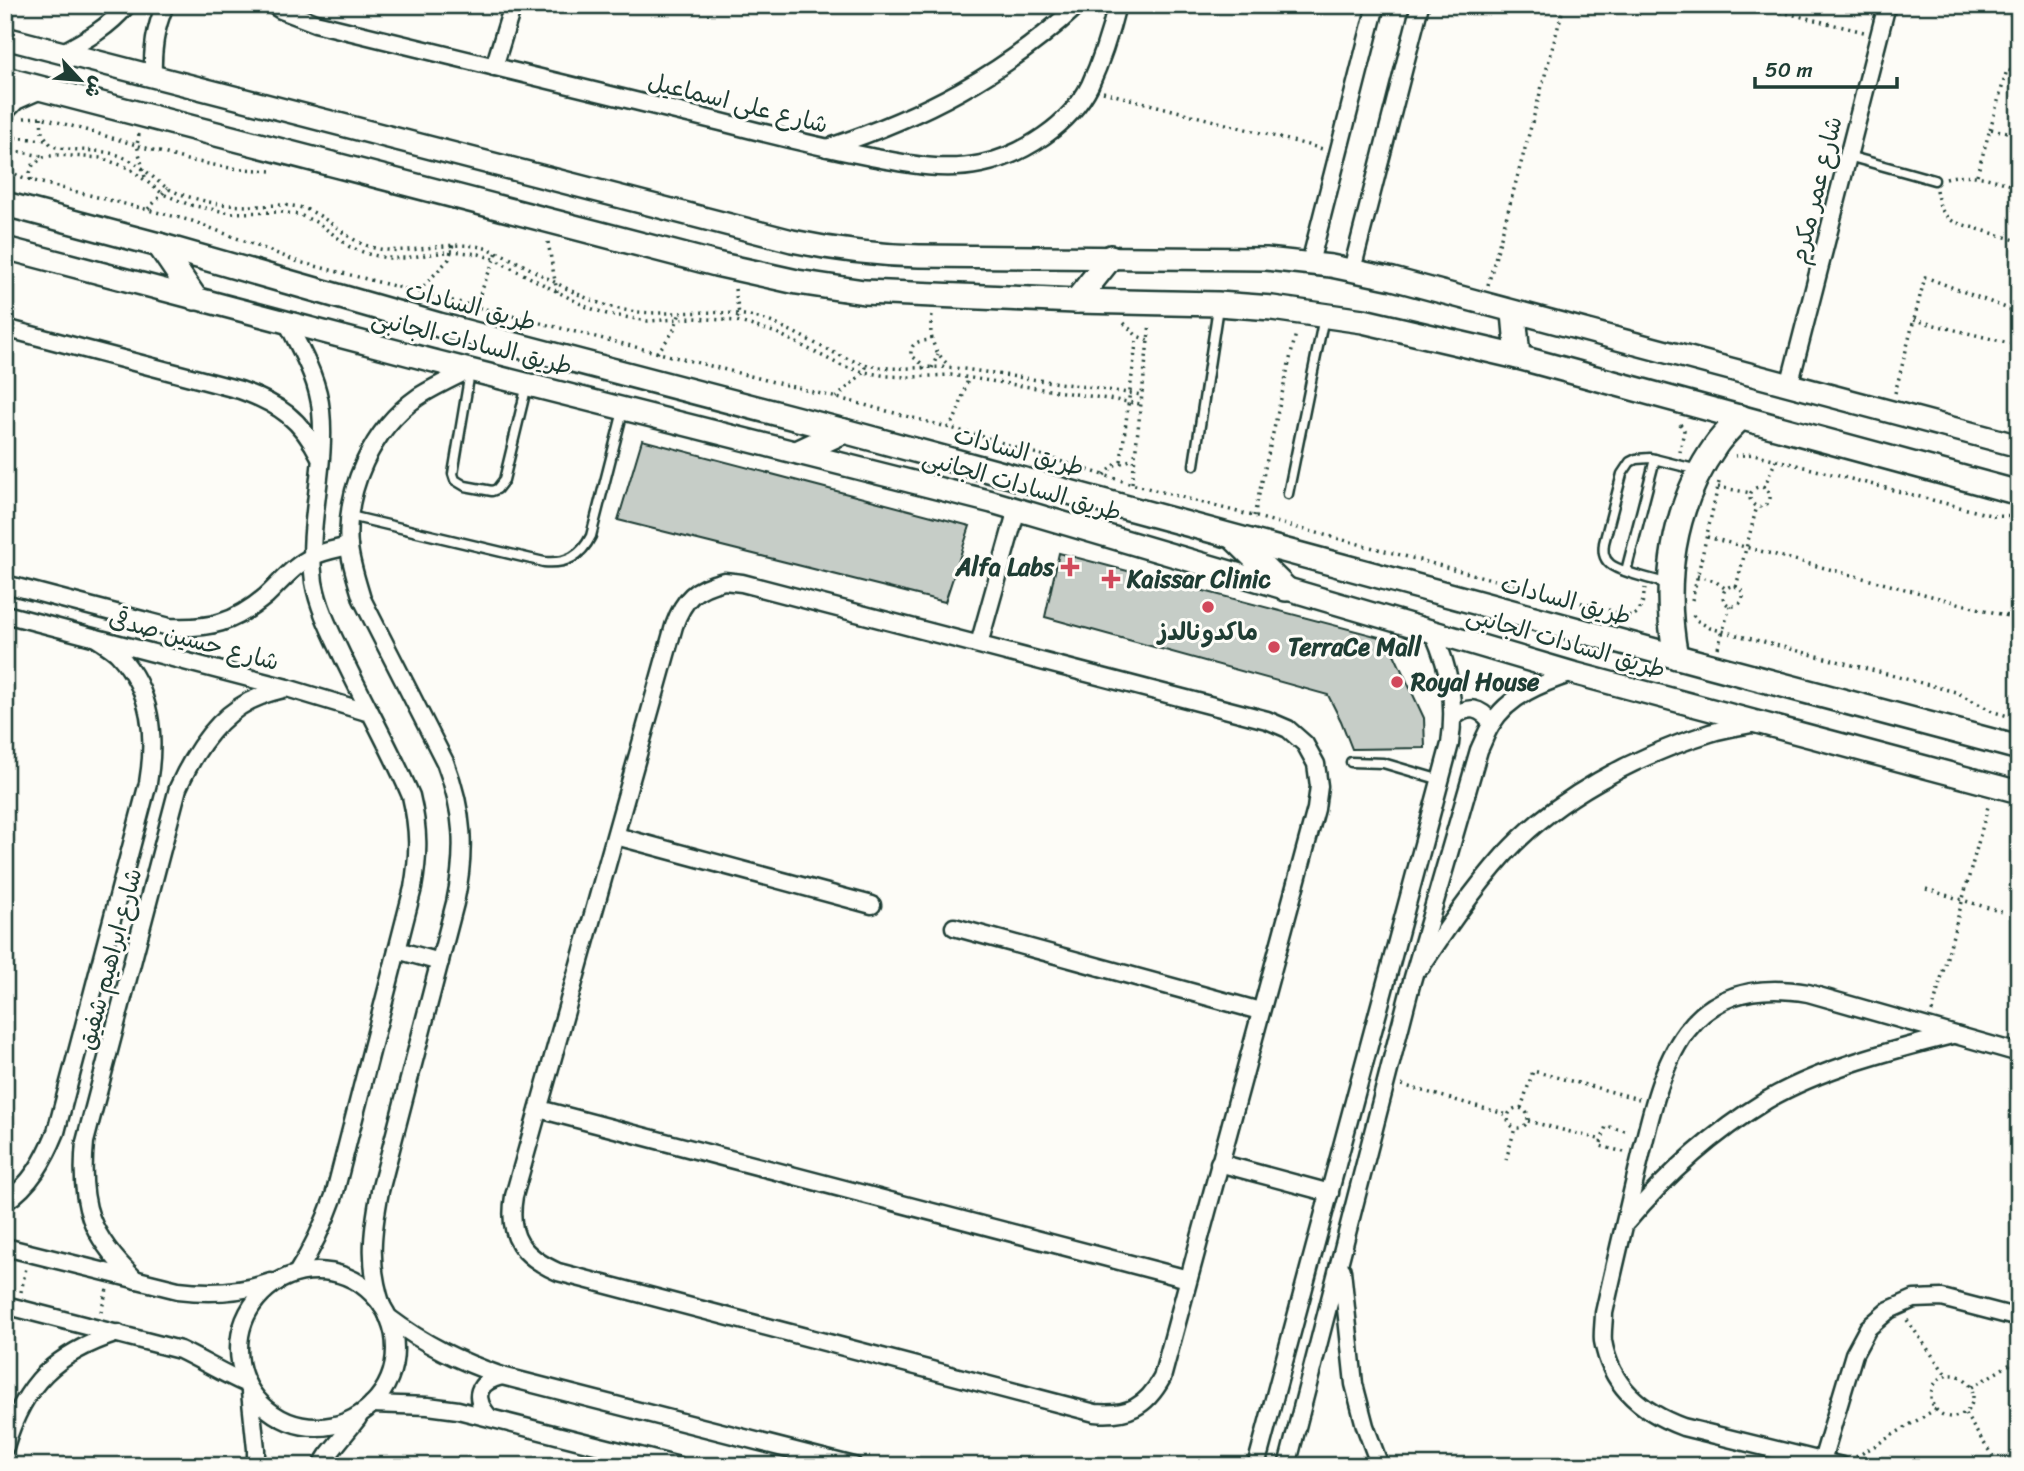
<svg xmlns="http://www.w3.org/2000/svg" width="2024" height="1471" font-family="Sriracha,'Playpen Sans Arabic',sans-serif">
  <rect width="100%" height="100%" fill="#fdfcf7"/>
  <filter id="ink" filterUnits="userSpaceOnUse"><feTurbulence type="fractalNoise" baseFrequency=".0143" numOctaves="2"/><feDisplacementMap in="SourceGraphic" scale="14" xChannelSelector="R" yChannelSelector="G"/><feConvolveMatrix kernelMatrix="1 2 1 2 8 2 1 2 1" color-interpolation-filters="sRGB"/></filter>
  <g filter="url(#ink)">
    <g fill="#c6cdc7" stroke="#1f3d34" stroke-width="2">
      <path d="M642,440L970,526L945,602L618,520Z"/>
      <path d="M1059,553L1387,639L1424,718L1425,748L1352,749L1341,721L1328,695L1045,617Z"/>
    </g>
    <g fill="none" stroke-linecap="round" stroke-linejoin="round">
      <defs>
        <g id="service">
          <path d="M1848,156L1934,180"/>
          <path d="M470,372L453,474L455,480L465,486L492,491L497,489L504,480L527,385"/>
          <path d="M1194,465L1218,307"/>
          <path d="M1288,494L1324,317"/>
          <path d="M350,516L544,562C567,564 581,556 591,536L623,411"/>
          <path d="M1626,571L1655,459"/>
          <path d="M1669,584C1656,580 1619,572 1610,564C1603,558 1603,551 1604,543L1622,474L1630,462L1636,459L1650,458L1698,470"/>
          <path d="M1351,762L1383,763L1441,780"/>
        </g>
        <g id="minor">
          <path d="M273,5L281,10L315,23C450,56 586,89 721,122C771,135 821,147 871,157C907,164 944,172 981,164C1023,155 1070,125 1090,85C1102,59 1110,33 1117,5"/>
          <path d="M61,53C86,40 109,27 127,5"/>
          <path d="M494,67L513,5"/>
          <path d="M153,77C152,50 155,29 165,5"/>
          <path d="M827,148C924,116 1003,75 1078,5"/>
          <path d="M1310,263L1376,5"/>
          <path d="M1352,270L1420,5"/>
          <path d="M287,322C301,351 318,378 321,411C327,468 306,525 314,582C318,605 328,626 338,647C361,697 389,745 411,796C419,830 419,854 413,888L334,1196C324,1224 313,1248 297,1273"/>
          <path d="M5,328L240,390C279,404 301,419 320,457"/>
          <path d="M1789,386L1887,5"/>
          <path d="M724,581L742,583L1267,720L1288,729L1305,744L1316,764L1319,786L1316,809L1162,1378C1146,1407 1128,1416 1095,1413L558,1272C522,1256 507,1237 514,1196L674,626C684,598 695,588 724,581Z"/>
          <path d="M5,584L169,627C210,629 234,623 266,596C280,583 294,565 312,557C323,551 337,549 349,546"/>
          <path d="M5,614L287,688L370,713"/>
          <path d="M979,644L1017,509"/>
          <path d="M1454,717C1469,705 1480,707 1492,723"/>
          <path d="M616,836L872,905"/>
          <path d="M954,927L1260,1011"/>
          <path d="M397,950L440,962"/>
          <path d="M1421,967C1447,928 1473,890 1504,855C1556,797 1636,756 1710,733C1725,728 1741,726 1757,723"/>
          <path d="M539,1109L1188,1279"/>
          <path d="M1219,1163L1330,1193"/>
          <path d="M5,1202C31,1185 45,1159 56,1132L148,783C156,736 152,691 118,654C112,648 103,643 96,638"/>
          <path d="M1627,1222C1667,1174 1713,1133 1767,1100C1820,1069 1892,1050 1952,1035"/>
          <path d="M5,1247L178,1290C210,1294 240,1293 271,1282"/>
          <path d="M1342,1270L1354,1384L1365,1426L1380,1466"/>
          <circle cx="317" cy="1349" r="78"/>
          <path d="M136,1280C90,1236 79,1205 85,1142L178,788C195,750 220,711 261,696C269,692 278,691 287,688"/>
          <path d="M5,1305L180,1350C203,1361 224,1374 247,1384"/>
          <path d="M382,1306C368,1264 372,1233 380,1191L455,903C466,851 464,812 445,762L362,599C357,582 351,564 349,547C344,490 372,429 418,397C435,386 453,378 471,369"/>
          <path d="M388,1317C425,1345 459,1361 502,1376L854,1466"/>
          <path d="M250,1392L256,1449V1466"/>
          <path d="M372,1404L428,1406L458,1410L679,1466"/>
          <path d="M489,1417C472,1397 477,1382 502,1376"/>
          <path d="M5,1447C24,1383 56,1353 118,1333"/>
          <path d="M1822,1461L1854,1354L1868,1328L1889,1310L1914,1299L1942,1298L2019,1318"/>
          <path d="M321,1466L328,1455L358,1418"/>
          <path d="M1256,1466L1450,744C1456,701 1450,671 1433,632"/>
          <path d="M1287,1466L1412,981L1479,750C1483,742 1486,733 1491,725C1508,696 1542,683 1573,673"/>
          <path d="M1842,1466L1683,1427C1642,1412 1611,1387 1603,1341C1602,1333 1604,1322 1604,1313C1615,1263 1627,1213 1639,1163C1662,1066 1682,972 1808,993L2019,1053"/>
        </g>
        <g id="tertiary">
          <path d="M5,38L792,241C835,250 876,255 919,256L1266,259L1331,266L1393,279L2019,446"/>
          <path d="M5,248L430,360L992,502L1573,673L2019,792"/>
        </g>
        <g id="secondary">
          <path d="M5,79L716,264L797,282L864,292L1076,301L1218,304L1272,308L1363,321L1518,357L2019,493"/>
          <path d="M5,107L14,98L37,88"/>
          <path d="M5,204L159,245L439,325L844,431L1700,663L2019,748"/>
          <path d="M159,245L195,298"/>
          <path d="M1076,301L1111,257"/>
          <path d="M1514,313L1518,357"/>
          <path d="M799,452L844,431"/>
          <path d="M1234,538L1286,589"/>
          <path d="M1676,657C1662,583 1672,507 1716,445C1723,435 1733,426 1741,417"/>
        </g>
      </defs>
      <use href="#service" stroke="#1f3d34" stroke-width="13"/>
      <use href="#minor" stroke="#1f3d34" stroke-width="21"/>
      <use href="#tertiary" stroke="#1f3d34" stroke-width="26"/>
      <use href="#secondary" stroke="#1f3d34" stroke-width="28"/>
      <g stroke="#1f3d34" stroke-width="3.5" stroke-dasharray="2 5" stroke-linecap="butt">
        <path d="M1753,5L1864,32"/>
        <path d="M1103,92L1323,149"/>
        <path d="M41,117L42,133L52,146C76,153 102,147 125,158C142,165 152,178 167,188C178,194 192,198 205,201C224,206 243,206 262,206C276,205 289,204 302,208C328,215 345,240 371,247C409,258 447,238 485,248C500,252 513,260 527,267C555,282 584,300 615,308C663,320 709,305 758,318C797,329 829,356 868,365C900,372 924,365 954,368C975,370 996,374 1017,377C1059,383 1100,389 1142,395"/>
        <path d="M24,118L41,117L187,160L230,168L271,171"/>
        <path d="M1990,129L2007,70L2019,73"/>
        <path d="M139,134L137,145L146,181"/>
        <path d="M8,137L46,140"/>
        <path d="M5,149L8,137L15,125"/>
        <path d="M5,149L42,156"/>
        <path d="M5,150L10,171L22,178L192,221L299,262L861,404L984,437L1132,484L1631,616C1643,613 1643,598 1645,588"/>
        <path d="M1977,175L1990,129L2019,134"/>
        <path d="M1946,178C1972,171 1994,180 2019,187"/>
        <path d="M31,180L30,173L33,165L44,157L57,155L101,158L129,168L163,194L190,205L231,213L281,212L300,215L318,223L350,247L368,254L387,258H405L452,251L479,254L494,259L587,307L607,314L648,321L694,318L736,321L777,333L842,366L864,372L887,376L910,377L951,375L1141,404"/>
        <path d="M1936,190C1939,205 1941,214 1954,222L2019,241"/>
        <path d="M148,209L168,188"/>
        <path d="M548,242L557,292"/>
        <path d="M1488,285L1564,5"/>
        <path d="M735,289L739,314L736,321"/>
        <path d="M419,291L449,259L453,244"/>
        <path d="M475,307L497,252"/>
        <path d="M932,316C928,337 934,353 950,366"/>
        <path d="M1914,320L2013,344L2019,322"/>
        <path d="M1124,323L1137,336L1148,340"/>
        <path d="M657,353L673,332L680,313"/>
        <path d="M932,368L938,354"/>
        <path d="M924,369L922,364L911,355C910,341 921,341 931,340"/>
        <path d="M1895,393L1925,277L2019,313"/>
        <path d="M836,398L864,372L867,365"/>
        <path d="M1680,424L1684,430L1680,452"/>
        <path d="M947,428C961,416 961,394 969,378"/>
        <path d="M1735,456L1754,454L1994,516L2019,517"/>
        <path d="M1121,461L1137,336"/>
        <path d="M1104,475L1115,465L1134,459"/>
        <path d="M1132,483L1150,323"/>
        <path d="M1718,487L1751,493"/>
        <path d="M1764,487L1776,460"/>
        <circle cx="1760" cy="497" r="10"/>
        <path d="M1254,516L1296,333"/>
        <path d="M1707,537L2019,619"/>
        <path d="M1697,576L1715,581L1726,589"/>
        <circle cx="1733" cy="596" r="10"/>
        <path d="M1736,587L1757,506"/>
        <path d="M1692,600L1719,482"/>
        <path d="M1693,615L1696,620L1710,628L1956,692L1994,712L2019,719"/>
        <path d="M1718,648L1730,606"/>
        <path d="M1926,889L2005,913"/>
        <path d="M1932,1012L1989,803"/>
        <path d="M1402,1085L1508,1115"/>
        <circle cx="1518" cy="1118" r="10"/>
        <path d="M1521,1108L1533,1071L1639,1099"/>
        <path d="M1528,1121L1602,1140"/>
        <path d="M1624,1152L1600,1146L1606,1126L1629,1132"/>
        <path d="M1506,1160L1515,1128"/>
        <path d="M21,1292L26,1268"/>
        <path d="M101,1312L107,1289"/>
        <path d="M1907,1320L1947,1376"/>
        <circle cx="1952" cy="1396" r="21"/>
        <path d="M1972,1387L2019,1359"/>
        <path d="M1965,1414L1999,1466"/>
        <path d="M1856,1457L1936,1409"/>
      </g>
      <use href="#service" stroke="#fdfcf7" stroke-width="8"/>
      <use href="#minor" stroke="#fdfcf7" stroke-width="16"/>
      <use href="#tertiary" stroke="#fdfcf7" stroke-width="21"/>
      <use href="#secondary" stroke="#fdfcf7" stroke-width="23"/>
    </g>
  </g>
  <g fill="#d1495b" stroke="#fdfcf7" stroke-width="2.5">
    <path d="M1066.5 556.5h7v7h7v7h-7v7h-7v-7h-7v-7h7z"/>
    <path d="M1107.5 568.5h7v7h7v7h-7v7h-7v-7h-7v-7h7z"/>
    <circle cx="1208" cy="607" r="7"/>
    <circle cx="1274" cy="647" r="7"/>
    <circle cx="1397" cy="682" r="7"/>
  </g>
  <g text-anchor="middle" stroke-width="6" stroke-linejoin="round" paint-order="stroke">
    <g font-size="24" fill="#1f3d34" stroke="#fdfcf7">
      <text transform="translate(738 103) rotate(14)" y="8">شارع على اسماعيل</text>
      <text transform="translate(1816 190) rotate(-76)" y="8">شارع عمر مكرم</text>
      <text transform="translate(471 306) rotate(15)" y="8">طريق السادات</text>
      <text transform="translate(472 342) rotate(14)" y="8">طريق السادات الجانبى</text>
      <text transform="translate(1019 451) rotate(15)" y="8">طريق السادات</text>
      <text transform="translate(1022 485) rotate(16)" y="8">طريق السادات الجانبى</text>
      <text transform="translate(1566 600) rotate(15)" y="8">طريق السادات</text>
      <text transform="translate(194 640) rotate(15)" y="8">شارع حسين صدقى</text>
      <text transform="translate(1566 642) rotate(16)" y="8">طريق السادات الجانبى</text>
      <text transform="translate(110 959) rotate(-75)" y="8">شارع ابراهيم شفيق</text>
    </g>
    <g font-size="24" font-weight="bold" fill="#1f3d34" stroke="#fdfcf7" text-anchor="start">
      <text x="1054" y="575" text-anchor="end">Alfa Labs</text>
      <text x="1127" y="587">Kaissar Clinic</text>
      <text x="1208" y="640" text-anchor="middle">ماكدونالدز</text>
      <text x="1288" y="655">TerraCe Mall</text>
      <text x="1411" y="690">Royal House</text>
    </g>
  </g>
  <rect width="2024" height="1471" fill="none" stroke="#fdfcf7" stroke-width="28"/>
  <rect x="14" y="14" width="1996" height="1443" fill="none" stroke="#1f3d34" stroke-width="2.5" filter="url(#ink)"/>
  <g transform="translate(80 80) rotate(116)" stroke="#fdfcf7" stroke-width="5" paint-order="stroke">
  <path d="M0-5L12 26L0 18L-12 26Z" fill="#1f3d34"/>
  <text y="-10" font-size="19" font-weight="bold" text-anchor="middle" fill="#1f3d34">ش</text>
  </g>
  <path d="M1755 77v10h142v-10" fill="none" stroke="#1f3d34" stroke-width="3.5"/>
  <text x="1765" y="77" font-size="21" fill="#1f3d34" stroke="#fdfcf7" stroke-width="5" paint-order="stroke">50 m</text>
</svg>
